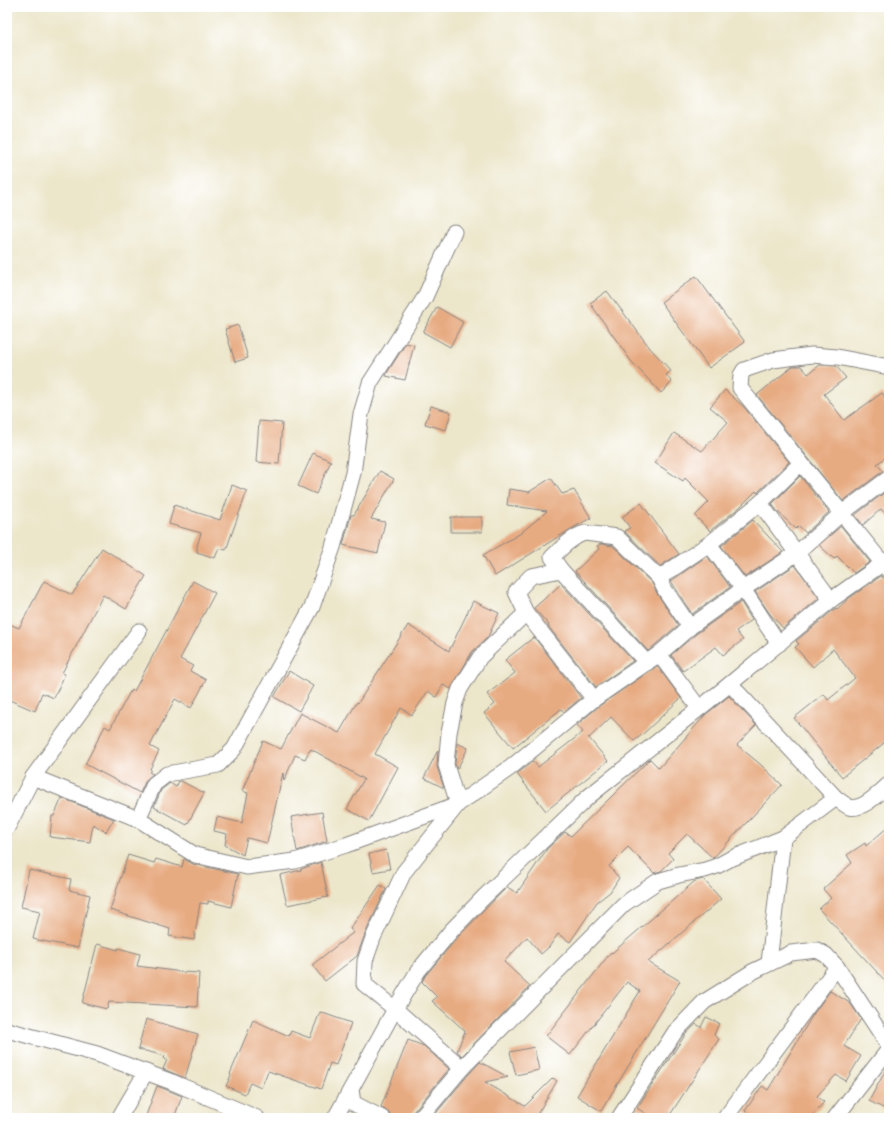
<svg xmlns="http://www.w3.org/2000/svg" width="896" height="1125" font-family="'Gochi Hand',sans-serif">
  <rect width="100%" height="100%" fill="#fff"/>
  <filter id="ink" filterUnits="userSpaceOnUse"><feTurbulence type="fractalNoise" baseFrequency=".025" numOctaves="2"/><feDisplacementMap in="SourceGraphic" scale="8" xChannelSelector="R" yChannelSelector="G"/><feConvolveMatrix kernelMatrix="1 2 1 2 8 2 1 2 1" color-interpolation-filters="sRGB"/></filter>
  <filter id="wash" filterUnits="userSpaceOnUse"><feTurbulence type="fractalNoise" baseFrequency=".012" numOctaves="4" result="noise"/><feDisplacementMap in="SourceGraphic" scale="16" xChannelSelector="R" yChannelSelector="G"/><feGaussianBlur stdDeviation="0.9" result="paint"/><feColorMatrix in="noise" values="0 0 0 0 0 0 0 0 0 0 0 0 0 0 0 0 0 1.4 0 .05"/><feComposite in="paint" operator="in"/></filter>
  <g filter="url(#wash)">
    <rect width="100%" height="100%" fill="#ece6ca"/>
    <g id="blocks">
      <g fill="#e7ab82">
        <path d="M696,276L745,342L709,368L661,302Z"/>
        <path d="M607,291L650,348L671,371L666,375L672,382L661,393L631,361L590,303Z"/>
        <path d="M437,307L463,322L450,347L423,332Z"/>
        <path d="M238,325L248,358L235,362L225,329Z"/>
        <path d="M406,343L414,345L405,380L386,376L387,373Z"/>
        <path d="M820,365L836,366L846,378L824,394L844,420L882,393L889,401V455L877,464L883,471L843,501L757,395L793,366H801L808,374Z"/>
        <path d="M725,390L743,406L789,462L757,493L756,491L740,507L710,531L695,516L709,502L685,478L683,481L655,463L674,433L702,451L728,422L710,407Z"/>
        <path d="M431,406L451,412L446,430L425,424Z"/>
        <path d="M259,421L282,423L279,464L256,462Z"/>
        <path d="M313,453L331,461L316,494L298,486Z"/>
        <path d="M380,471L394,479L371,519L385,522L378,553L343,545L351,515H354Z"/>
        <path d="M800,476L829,512L806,533L799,526L796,529L778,512L772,504Z"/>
        <path d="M551,478L562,494L574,490L591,518L571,529L495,576L483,555L523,532H522L547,511L507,505L509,489L529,492Z"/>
        <path d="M232,485L247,491L226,550L219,548L215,558L197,552V546L201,533L169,524L174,505L220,520Z"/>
        <path d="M889,489V518L881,509L863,525L855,515Z"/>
        <path d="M641,503L679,554L660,566L624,531L630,528L622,517Z"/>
        <rect x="451" y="517" width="31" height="15"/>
        <path d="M753,520L783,552L745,577L721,546Z"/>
        <path d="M841,526L870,562L854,573L837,556L834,559L819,545Z"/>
        <path d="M601,544L613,546L652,583L658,595L678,625L648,651L575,571L599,549L597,546Z"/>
        <path d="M102,548L146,576L126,609L103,595L62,673L65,674L54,698L42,693L35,711L7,699V623L19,628L44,581L72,595Z"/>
        <path d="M707,556L730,587L692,614L671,581Z"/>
        <path d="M795,565L819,598L783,628L770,614L755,592Z"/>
        <path d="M881,576L885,579L889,580V739L842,777L794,718L824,694L828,700L855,678L833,649L813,667L795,647L799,644L796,641L836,608L837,609L848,599Z"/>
        <path d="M193,581L215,593L180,659L193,666L190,671L206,680L191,708L175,699L150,746L159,751L150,769L151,770L149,772L153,774L146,780L140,793L85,764L105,726L110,729L131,690L134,691Z"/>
        <path d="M561,584L633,661L596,687L548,626L549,625L534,608Z"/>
        <path d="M473,601L499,613L488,637L472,652L451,689L443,685L436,697L428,691L412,715L401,708L375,754L398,767L369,821L347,809L364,779L311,749L310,751H309L305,759L295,755L284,781L283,773L267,843L247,838L243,855L225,845L227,834L214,831L217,817L242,823L248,793L242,791L263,741L281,749L300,713L339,733L357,702L358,703L408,625L449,651Z"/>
        <path d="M741,602L752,620L736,631L743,640L723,655L716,647L683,671L671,655L696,634Z"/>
        <path d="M534,637L581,698L564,712L561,709L513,748L484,713L495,704L487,694L515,673L505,660Z"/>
        <path d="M657,666L681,698L643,734L634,741L611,717L589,738L588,737L608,761L546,811L517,774L533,761L538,767L583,732L577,725L599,706Z"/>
        <path d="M289,671L313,686L299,711L274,697Z"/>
        <path d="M729,696L756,725L737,745L760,764L782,785L713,858L687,834L668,853L673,859L661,871L654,873L628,847L609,866L619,878L610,892L597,902L570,942L558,934L549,947L541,954L527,937L504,962L530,986L462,1056L457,1051L465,1031L432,1001L437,997L422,982L425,976L458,937L507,887L517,893L547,849L565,832L571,836L650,759L659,768L706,714Z"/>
        <path d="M457,743L468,748L457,769L455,764Z"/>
        <path d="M438,750L437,767L444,788L424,778Z"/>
        <path d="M179,781H181L204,793L187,825L154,807L161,790L170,783L176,787Z"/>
        <path d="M62,798L114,819L106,832L93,824L90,842L50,837L52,816H54Z"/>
        <path d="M322,812L327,841L297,851L291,817Z"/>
        <path d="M889,826V985L819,909L831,898L823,889L852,863L847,855L865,843L866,846Z"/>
        <path d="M386,850L390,869L373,872L369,854Z"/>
        <path d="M128,855L154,863L156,859L182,867L184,859L193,864L238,874L231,907L208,901V904L200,903L194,940L169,936L170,929L110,910Z"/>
        <path d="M321,862L328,897L287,905L280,875L301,870V869Z"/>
        <path d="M29,870L71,879L69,890L90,895L78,948L33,939L40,911L21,907Z"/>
        <path d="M703,879L721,899L648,962L680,981L601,1111L577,1096L640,991L627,982L570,1055L546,1036L611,952L612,953L695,881Z"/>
        <path d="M380,885L386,889L365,934L357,956L325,981L312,965L354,932L350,929Z"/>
        <path d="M97,944L118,950V948L140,954L137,966L182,972L199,973L197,1007L109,1002L107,1009L82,1003Z"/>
        <path d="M830,991L850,1003L861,1019L844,1046L861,1056L846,1081L836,1075L817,1096L824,1102L810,1118H756L745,1111L762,1086L768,1090L814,1013Z"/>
        <path d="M320,1012L351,1023L336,1065L330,1063L321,1089L268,1071L261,1088L250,1083L245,1094L226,1086L231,1075L230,1074L253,1020L289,1036L291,1031L310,1038Z"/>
        <path d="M706,1017L719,1023L714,1035L719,1039L668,1118H652L637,1108L685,1035L696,1024L701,1027Z"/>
        <path d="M146,1019L198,1034L185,1078L163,1069L167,1060L164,1059L165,1056L138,1049Z"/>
        <path d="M408,1040L424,1046L449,1069L413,1112L411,1118H391L389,1113L381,1107Z"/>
        <path d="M534,1047L539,1070L516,1075L510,1052Z"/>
        <path d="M480,1062L508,1077L485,1082L525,1106L553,1078L557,1081L538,1113L547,1118H432L469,1074Z"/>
        <path d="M889,1064V1111L869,1101Z"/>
        <path d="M157,1086L182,1096L174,1118H145Z"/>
      </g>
    </g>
  </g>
  <g filter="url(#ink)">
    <use href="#blocks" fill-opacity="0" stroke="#878482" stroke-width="1"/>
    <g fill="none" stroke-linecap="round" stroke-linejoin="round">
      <defs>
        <g id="street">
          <path d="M889,367L837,357L812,355L773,360L744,370L741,375L740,388L889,571"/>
          <path d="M760,503L831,600"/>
          <path d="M709,544L743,589L779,644"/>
          <path d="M561,570L647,663"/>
          <path d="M526,613L594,699"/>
          <path d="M690,627L665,590L659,578L709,544L760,503L801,463"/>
          <path d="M659,654L699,708"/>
          <path d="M730,684L836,798C840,801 845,805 849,807C863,811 880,792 889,784"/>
          <path d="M33,777L138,819L195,855L247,867L295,861L346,845L458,804L510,768L594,699L659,654L690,627L743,589L797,553L842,513L889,478"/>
          <path d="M138,819L154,784L167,774L218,765L234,749L312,607L333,547L353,473L361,414L370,383L425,297L454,232"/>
          <path d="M7,828L33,777L139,631"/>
          <path d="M769,963L783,838"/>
          <path d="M7,1030L97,1054L172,1082L257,1118"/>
          <path d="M462,1068L395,1009L364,984L365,961L373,938L404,872L458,804L446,765L449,733L455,703L460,689L480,657L526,613L516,592L531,576L561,570L552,557C561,549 572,536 585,533L617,537L659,578"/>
          <path d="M351,1089L353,1103L382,1118"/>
          <path d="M119,1118L146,1072"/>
          <path d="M335,1118L395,1009L418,971L451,931L483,898L588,797L730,684L831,600L889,559"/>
          <path d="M420,1118L462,1068L624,904L658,881L679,875L705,870L717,866L730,859L783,838L836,798"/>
          <path d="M619,1118L675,1032L704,1002L752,972L791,953L817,950L826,955L837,967L889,1046"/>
          <path d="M725,1118L837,967"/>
          <path d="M835,1118L889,1049"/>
        </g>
      </defs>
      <use href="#street" stroke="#878482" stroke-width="17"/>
      <use href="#street" stroke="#fff" stroke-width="15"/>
    </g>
  </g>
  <rect width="896" height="1125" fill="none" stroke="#fff" stroke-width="24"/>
</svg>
